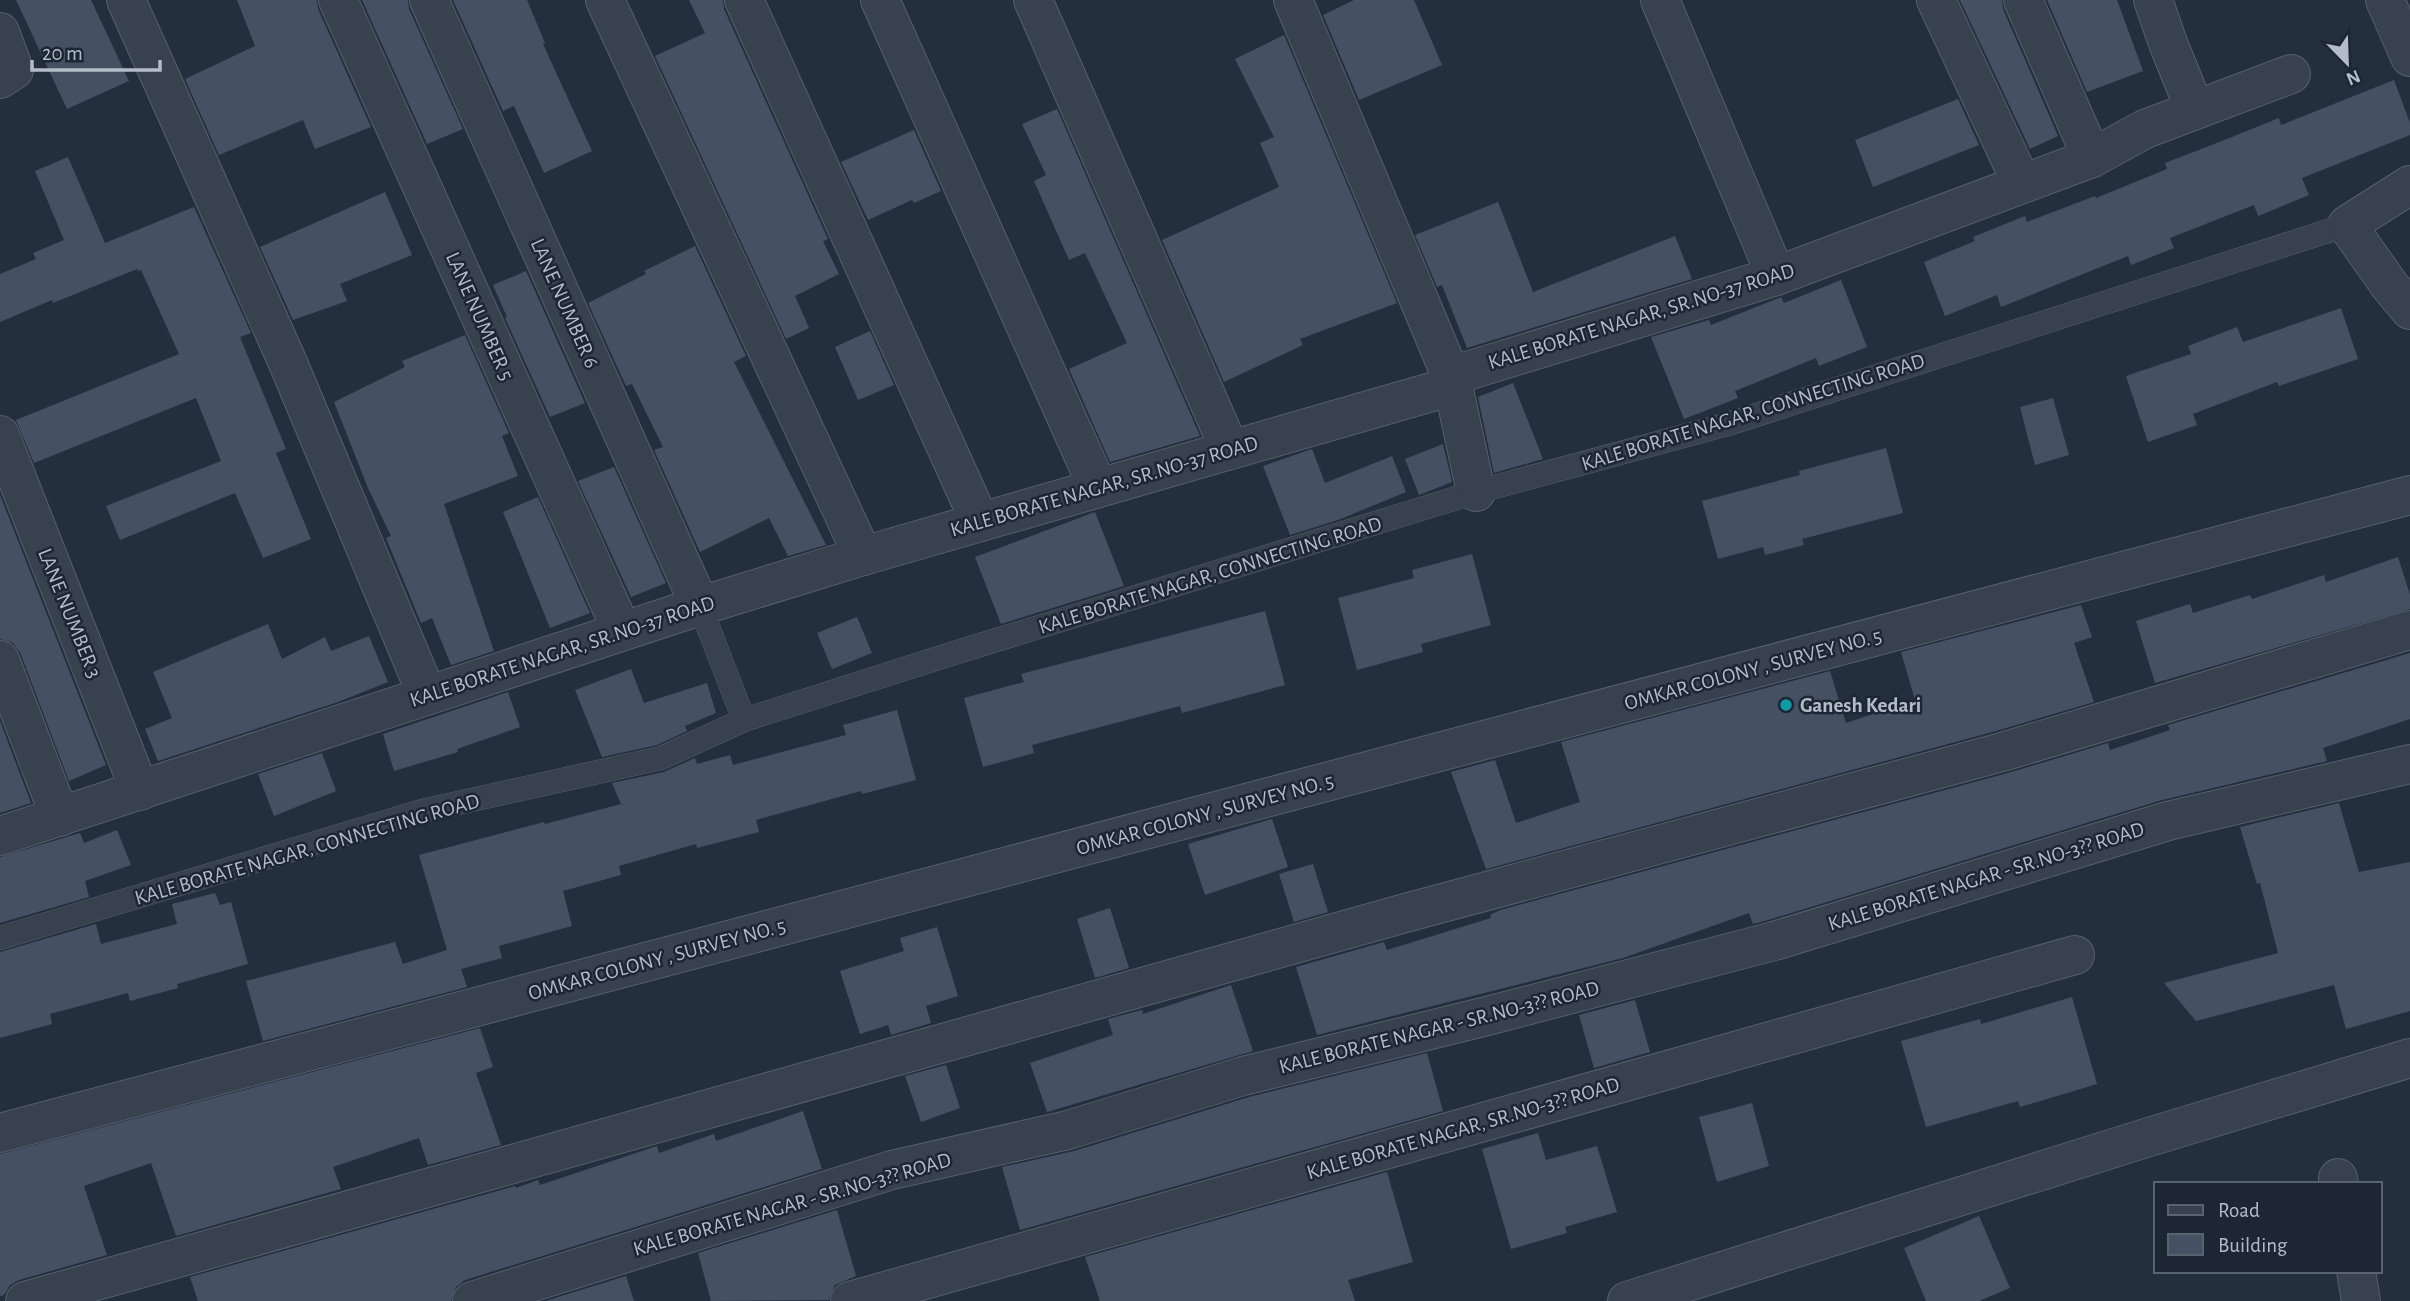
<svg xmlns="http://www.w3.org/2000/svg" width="2410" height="1301" font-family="'Alegreya Sans',sans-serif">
  <rect width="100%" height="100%" fill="#242f3e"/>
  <g fill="#455162">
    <path d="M16,0H91L129,81L67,109Z"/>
    <path d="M237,0H317L318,9L371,127L315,149L303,120L219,155L185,79L255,46Z"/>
    <path d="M362,0H408L409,9L463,129L427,144Z"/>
    <path d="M453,0H527L545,43L543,44L592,151L544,173L514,106L503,111Z"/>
    <path d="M689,0H723L724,9L828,239L823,241L839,274L795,296L809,328L786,339L655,56L705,33Z"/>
    <path d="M1354,0H1414L1442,65L1359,100L1323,15Z"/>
    <path d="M1960,0H2002L2003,9L2058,136L2030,149Z"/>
    <path d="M2047,0H2117L2143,71L2087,92Z"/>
    <path d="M1284,35L1397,303L1300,339L1303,345L1224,382L1162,240L1279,187L1260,143L1274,137L1235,59Z"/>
    <path d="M2394,80L2410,123V135L2302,178L2309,195L2258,216L2254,205L2170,238L2174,248L2131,265L2128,256L2001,307L1997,295L1945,316L1924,262L1975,241L1973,237L2025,216L2027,222L2095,196L2096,198L2167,169L2165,163L2227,139L2279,118L2281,125Z"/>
    <path d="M1958,99L1979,145L1873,187L1855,140Z"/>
    <path d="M1057,109L1200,436L1110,462L1069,369L1127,343L1085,253L1069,260L1034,181L1046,175L1022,124Z"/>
    <path d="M914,130L941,191L914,203L912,200L868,220L841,162Z"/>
    <path d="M68,157L105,243L194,207L251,333L240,337L286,449L276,453L311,539L263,558L235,493L120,540L106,506L221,461L196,398L34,463L16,420L179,354L141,270L138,271L137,269L53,303L52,300L0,322V274L36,259L33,253L64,240L35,171Z"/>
    <path d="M385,192L412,255L340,284L347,301L293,320L260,247Z"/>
    <path d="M1498,202L1533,292L1675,236L1692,279L1467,348L1442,285L1437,287L1415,235Z"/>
    <path d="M695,246L746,356L734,362L826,545L788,556L769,518L700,552L654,450L663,447L632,384L626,386L588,303L646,274L644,271Z"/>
    <path d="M526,271L585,403L550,417L505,318L507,317L493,285Z"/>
    <path d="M1841,280L1867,347L1819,366L1816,358L1735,391L1738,398L1684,419L1651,337L1709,320L1711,325L1781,297L1784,303Z"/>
    <path d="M2341,308L2358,359L2279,386L2277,382L2193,414L2197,425L2148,442L2126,376L2191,354L2188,346L2237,327L2243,342Z"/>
    <path d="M870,331L894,385L858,400L835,347Z"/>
    <path d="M465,335L509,433L502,436L518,476L444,504L494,651L451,665L432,618L421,623L386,538L391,536L368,488L334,402L405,367L402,361Z"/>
    <path d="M1513,383L1543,459L1494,473L1478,397Z"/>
    <path d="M2053,398L2069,455L2035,465L2020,407Z"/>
    <path d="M1443,444L1452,482L1419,495L1405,459Z"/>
    <path d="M1886,448L1903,513L1802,539L1804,545L1765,555L1763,547L1718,559L1702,501L1800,475L1799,471Z"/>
    <path d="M1312,449L1325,483L1392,456L1406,492L1338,520L1290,535L1263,466Z"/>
    <path d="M614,467L666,583L631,597L578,481Z"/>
    <path d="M0,495L106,765L69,781L20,652L13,643L0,639Z"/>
    <path d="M538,497L590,613L550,628L503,512Z"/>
    <path d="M1095,512L1124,586L1001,624L975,557Z"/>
    <path d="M1472,554L1491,625L1421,644L1423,652L1357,670L1338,598L1414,578L1412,570Z"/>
    <path d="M2398,557L2410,595V609L2155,683L2136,621L2190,604L2193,613L2250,595L2252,599L2324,575L2326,582Z"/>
    <path d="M2081,605L2092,637L2074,643L2094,702L1996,731L1486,869L1451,772L1495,760L1516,823L1580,802L1561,742L1830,671L1846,723L1915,700L1901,652Z"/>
    <path d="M1265,611L1285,685L1182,713L1180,706L1032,745L1034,753L983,767L964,698L1024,682L1021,674Z"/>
    <path d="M857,617L872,653L832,669L817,633Z"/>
    <path d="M268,624L282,659L325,637L331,651L369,636L388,682L338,702L158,761L145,729L172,718L153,672Z"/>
    <path d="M2410,653V719L2323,748L2327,761L2162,800L1768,920L1753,924L1749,913L1623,958L1317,1035L1296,967L1384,942L1387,950L1491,918L1490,915L1500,910L2008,773L2108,743L2110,750L2170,730L2168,725Z"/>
    <path d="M631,669L644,703L707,683L716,713L685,726L687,731L657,745L602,757L575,690Z"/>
    <path d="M508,692L520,727L457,749L458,752L394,771L383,734Z"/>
    <path d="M897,710L916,780L862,794L861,791L756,820L759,832L697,848L696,844L619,866L621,875L563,891L572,926L499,946L502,958L461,969L467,987L263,1041L246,981L395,942L403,964L447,950L419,855L544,822L545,824L621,804L612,783L664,772L695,758L697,764L730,755L733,765L846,735L843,725Z"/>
    <path d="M0,721L31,803L0,813Z"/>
    <path d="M322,753L336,791L274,816L258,774Z"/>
    <path d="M2339,803L2359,872L2410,862V1011L2346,1029L2334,985L2196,1021L2164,983L2278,953L2260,883L2257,884L2240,827Z"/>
    <path d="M1272,819L1288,867L1205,895L1188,844Z"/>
    <path d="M117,830L131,865L85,881L89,897L0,923V857L80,833L84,843Z"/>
    <path d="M1313,864L1328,912L1294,922L1279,874Z"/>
    <path d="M215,893L220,905L231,902L248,964L177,984L178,988L130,1001L128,993L50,1014L52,1024L0,1038V952L96,924L101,944L177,924L172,904Z"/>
    <path d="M1110,908L1129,968L1095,978L1077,919Z"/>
    <path d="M937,927L958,996L926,1006L931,1023L891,1035L888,1025L860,1034L840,971L904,951L900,938Z"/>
    <path d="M1231,985L1253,1051L1047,1112L1030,1063L1113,1035L1108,1019L1142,1010L1143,1014Z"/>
    <path d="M2072,997L2097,1084L2020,1107L2018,1101L1926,1127L1901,1041L1980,1019L1981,1024Z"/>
    <path d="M1635,1000L1650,1052L1594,1068L1579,1015Z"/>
    <path d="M480,1028L493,1067L476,1073L501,1145L428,1165L419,1138L333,1167L341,1189L176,1236L151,1163L84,1186L107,1255L19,1280L10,1285L4,1295L0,1296V1154Z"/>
    <path d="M1427,1053L1443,1111L1020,1230L1002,1167L1074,1151L1249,1097Z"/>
    <path d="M946,1065L960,1108L921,1122L905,1076Z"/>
    <path d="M1752,1103L1769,1166L1717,1182L1699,1117Z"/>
    <path d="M803,1111L822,1169L465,1280L456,1287L451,1301H198L190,1277L515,1186L516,1188L538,1180L540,1185L657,1146L659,1153L714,1134L716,1141Z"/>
    <path d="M1538,1133L1546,1160L1597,1146L1617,1212L1565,1227L1567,1233L1511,1249L1482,1149Z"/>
    <path d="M1387,1172L1413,1262L1348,1280L1355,1301H1100L1085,1257Z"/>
    <path d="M837,1210L856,1276L835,1285L829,1300L711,1301L698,1253Z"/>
    <path d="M1979,1216L2010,1288L1979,1301H1926L1904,1248Z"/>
    <path d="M626,1276L634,1301H545Z"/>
  </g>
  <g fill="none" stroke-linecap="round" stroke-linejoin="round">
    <defs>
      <g id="lane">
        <path d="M700,606L744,720"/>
        <path d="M0,938L422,811L661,758L744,720L951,654L1476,492L1728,424L2347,225"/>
      </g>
      <g id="street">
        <path d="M126,0L288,363L427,695"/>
        <path d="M338,0L622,631"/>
        <path d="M429,0L700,606"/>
        <path d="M605,0L863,556"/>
        <path d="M744,0L980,522"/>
        <path d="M880,0L1098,488"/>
        <path d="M1033,0L1230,450"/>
        <path d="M1293,0L1451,376L1476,492"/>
        <path d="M1660,0L1776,276"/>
        <path d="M1936,0L2022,184"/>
        <path d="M2023,0L2092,158"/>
        <path d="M2153,0L2168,43L2195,110"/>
        <path d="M2385,0L2410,57"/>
        <path d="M0,32L14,70L0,79"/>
        <path d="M2410,185L2347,225L2390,286L2410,310"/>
        <path d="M0,435L140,791"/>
        <path d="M0,660L60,817"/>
        <path d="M0,836L700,606L863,556L1442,389L1451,376L1776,276L2092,158L2145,129L2291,74"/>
        <path d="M0,1133L2410,495"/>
        <path d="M2338,1178L2339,1184"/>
        <path d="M2356,1271L2361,1301"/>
        <path d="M25,1301L1409,912L2002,752L2410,630"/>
        <path d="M472,1301L892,1170L1068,1130L1243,1076L1487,1016L1774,941L2168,821L2410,764"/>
        <path d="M850,1301L2075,955"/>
        <path d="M1627,1301L2149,1137L2410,1058"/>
      </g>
    </defs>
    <use href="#lane" stroke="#565f6c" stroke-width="24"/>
    <use href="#street" stroke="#565f6c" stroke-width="40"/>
    <use href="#lane" stroke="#38414e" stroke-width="23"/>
    <use href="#street" stroke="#38414e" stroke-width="38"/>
  </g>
  <circle fill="#0f9aa8" stroke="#1d2633" stroke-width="2.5" cx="1786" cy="705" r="7"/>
  <g text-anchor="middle" stroke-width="5" stroke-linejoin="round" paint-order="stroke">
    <g font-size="21" fill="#b4bcc9" stroke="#1d2633">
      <text transform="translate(565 303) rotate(66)" y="7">LANE NUMBER 6</text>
      <text transform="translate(480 316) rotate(66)" y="7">LANE NUMBER 5</text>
      <text transform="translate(1641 316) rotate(-17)" y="7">KALE BORATE NAGAR, SR.NO-37 ROAD</text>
      <text transform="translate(1753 412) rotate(-17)" y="7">KALE BORATE NAGAR, CONNECTING ROAD</text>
      <text transform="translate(1104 486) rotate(-16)" y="7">KALE BORATE NAGAR, SR.NO-37 ROAD</text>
      <text transform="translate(1210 575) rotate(-17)" y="7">KALE BORATE NAGAR, CONNECTING ROAD</text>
      <text transform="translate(70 613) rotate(68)" y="7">LANE NUMBER 3</text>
      <text transform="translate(562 651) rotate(-18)" y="7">KALE BORATE NAGAR, SR.NO-37 ROAD</text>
      <text transform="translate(1753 669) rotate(-15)" y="7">OMKAR COLONY , SURVEY NO. 5</text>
      <text transform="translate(1205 814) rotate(-15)" y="7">OMKAR COLONY , SURVEY NO. 5</text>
      <text transform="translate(307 849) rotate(-16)" y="7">KALE BORATE NAGAR, CONNECTING ROAD</text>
      <text transform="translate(1986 876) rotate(-17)" y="7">KALE BORATE NAGAR - SR.NO-3?? ROAD</text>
      <text transform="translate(657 959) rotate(-15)" y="7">OMKAR COLONY , SURVEY NO. 5</text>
      <text transform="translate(1439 1027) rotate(-14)" y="7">KALE BORATE NAGAR - SR.NO-3?? ROAD</text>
      <text transform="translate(1463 1128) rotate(-16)" y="7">KALE BORATE NAGAR, SR.NO-3?? ROAD</text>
      <text transform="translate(792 1204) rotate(-16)" y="7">KALE BORATE NAGAR - SR.NO-3?? ROAD</text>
    </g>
    <g font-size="21" font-weight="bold" fill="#b4bcc9" stroke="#1d2633" text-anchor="start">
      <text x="1800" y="712">Ganesh Kedari</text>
    </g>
  </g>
  <rect x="2154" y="1182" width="228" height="91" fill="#1d2633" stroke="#59626f" stroke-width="2"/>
  <rect x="2168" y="1205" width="35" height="10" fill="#38414e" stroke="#59626f" stroke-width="2"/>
  <text x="2218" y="1217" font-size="21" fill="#b4bcc9">Road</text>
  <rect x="2168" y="1234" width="35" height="21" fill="#455162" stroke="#59626f" stroke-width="2"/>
  <text x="2218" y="1252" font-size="21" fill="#b4bcc9">Building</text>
  <g transform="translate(2347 63) rotate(157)" stroke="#1d2633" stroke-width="5" paint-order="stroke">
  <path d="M0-5L12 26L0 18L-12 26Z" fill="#b4bcc9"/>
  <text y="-10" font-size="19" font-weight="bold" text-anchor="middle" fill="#b4bcc9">N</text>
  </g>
  <path d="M32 60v10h128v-10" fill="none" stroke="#b4bcc9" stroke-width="3.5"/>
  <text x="42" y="60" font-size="21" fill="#b4bcc9" stroke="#1d2633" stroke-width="5" paint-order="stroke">20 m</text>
</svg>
